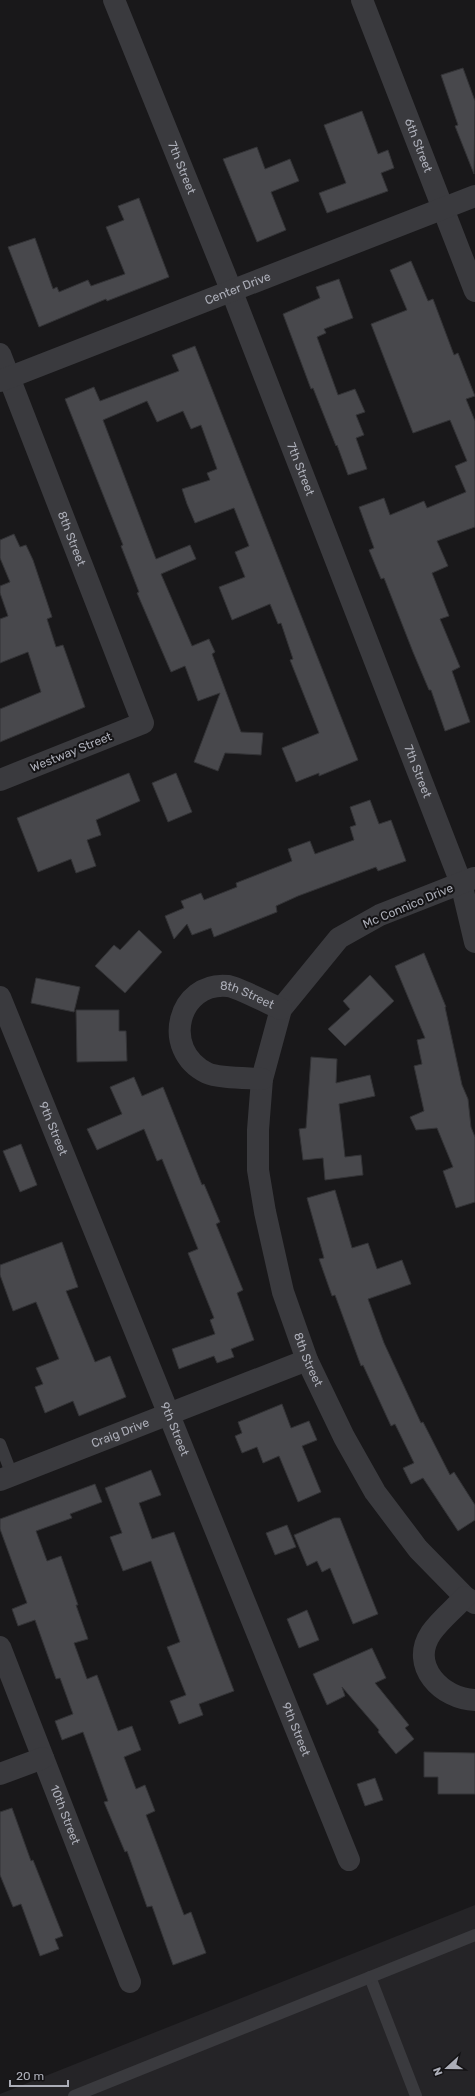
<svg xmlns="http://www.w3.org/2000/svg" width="475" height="2096" font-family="Rubik,sans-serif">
  <rect width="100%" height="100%" fill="#19181a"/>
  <path fill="#252427" d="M475,1905V2096H0V2094Z"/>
  <g fill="#48484c" stroke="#333336">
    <path d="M463,68L475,101L474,174L455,126L458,125L441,75Z"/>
    <path d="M362,111L378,154L388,150L394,168L381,173L388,191L327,213L319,193L346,183L324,125Z"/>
    <path d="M257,147L265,169L290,159L299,181L271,192L286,230L257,242L223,159Z"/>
    <path d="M139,198L169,277L107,301L106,299L39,327L8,247L35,238L53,289L57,287L59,292L88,280L91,286L125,274L106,227L124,220L118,206Z"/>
    <path d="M411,261L428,301L433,299L454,355L458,353L475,396L466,399L475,421V527L437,541L448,566L432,573L449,616L440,619L460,667L452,671L470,722L445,731L431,690H429L413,652L384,578L381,579L369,550L374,548L359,507L384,498L390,515L424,501L427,508L466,492L455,466L467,461L450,420L413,433L371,324L407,310L390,270Z"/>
    <path d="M339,279L353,318L324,329L326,333L317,337L338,395L355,389L365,412L356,415L364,435L356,438L367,469L348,475L337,445L336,446L313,388L311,389L283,314L320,298L316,287Z"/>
    <path d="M195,346L358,760L319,776V773L296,782L282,748L319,733L290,660L293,659L281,623L278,624L270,604L232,620L219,587L245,577L235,552L249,546L234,508L195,523L187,504L182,489L210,480L207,473L217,469L201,425L191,429L183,411L157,422L147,401L103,420L156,559L190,545L196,559L161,574L192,646L209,639L215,652L212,654L241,732L263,733L261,755L225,753L218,771L194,762L220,693L198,701L185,666L171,672L137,593L139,592L121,546L123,545L65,399L94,387L100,401L179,371L172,355Z"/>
    <path d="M14,534L20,547L26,545L33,560L52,617L47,619L56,647L63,645L85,707L0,742V709L41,692L28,652L0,663V619L8,616L0,593V586L10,582L0,558V540Z"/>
    <path d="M129,773L140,801L96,820L101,835L87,840L96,866L76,873L71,859L38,872L17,818Z"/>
    <path d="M176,773L192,812L168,822L152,783Z"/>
    <path d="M370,800L379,824L391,820L406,861L378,871L376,867L298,896L276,906L277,912L214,937L211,928L192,935L187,924L174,939L165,916L184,908L181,901L201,893L204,900L237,887L236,883L292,861L288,849L310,841L315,854L354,840L350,827L356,825L350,807Z"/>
    <path d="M139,930L162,952L125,993L95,966L114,945L120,950Z"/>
    <path d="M424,953L446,1007H445L462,1085L468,1099L471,1127L475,1137V1202L456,1208L443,1171L453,1167L437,1128L416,1130L410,1117L424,1111L414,1066L422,1064L417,1040L425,1038L395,966Z"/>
    <path d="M370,975L394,1001L345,1046L328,1029L350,1009L343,1001Z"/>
    <path d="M36,978L80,987L74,1012L31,1003Z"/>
    <path d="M76,1010H119V1031H126L127,1061L77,1062Z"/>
    <path d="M311,1057L337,1059L336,1083L370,1075L375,1096L339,1104L345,1157L361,1155L363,1175L325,1180L323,1158L303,1160L299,1129L306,1128Z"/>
    <path d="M134,1077L142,1096L163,1087L202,1185L204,1184L220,1222L216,1224L243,1290L237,1293L254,1340L231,1349L234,1357L217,1363L214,1356L179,1369L172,1349L215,1334L210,1320L214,1318L188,1253L198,1249L162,1159L157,1161L144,1129L97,1150L87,1129L122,1114L110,1087Z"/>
    <path d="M21,1144L37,1185L20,1192L3,1151Z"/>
    <path d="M335,1190L352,1248L368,1243L377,1269L402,1260L411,1284L368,1299L384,1343L421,1423L423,1422L450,1475L454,1472L475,1505V1520L458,1531L423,1478L411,1484L403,1468L414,1463L395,1424L391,1426L363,1365L361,1366L335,1295L332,1296L319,1259L324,1258L307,1198Z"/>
    <path d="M62,1242L78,1287L66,1291L95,1362L110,1356L126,1397L79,1416L73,1401L45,1413L35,1387L43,1384L36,1368L59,1359L36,1302L13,1311L0,1275V1265Z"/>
    <path d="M282,1404L291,1428L309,1421L317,1440L302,1446L321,1492L298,1502L279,1456L263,1463L257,1447L242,1453L235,1436L242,1433L238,1422Z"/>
    <path d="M151,1470L161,1495L139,1503L152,1539L174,1532L234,1691L199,1704L203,1715L179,1724L170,1701L186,1695L167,1647L180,1642L151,1561L123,1571L110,1537L122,1533L105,1488Z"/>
    <path d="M95,1484L102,1502L70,1514L72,1518L36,1531L47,1561L61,1556L78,1605H76L88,1639L74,1643L87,1679L97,1675L118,1731L132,1726L141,1750L124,1757L136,1789L145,1785L155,1811L146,1815L184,1915L191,1912L206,1953L173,1965L152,1906L147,1907L127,1851L125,1852L104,1802L108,1801L83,1732L62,1740L55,1721L73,1714L60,1678L56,1679L35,1620L18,1626L12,1609L27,1603L0,1529V1519Z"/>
    <path d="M334,1518H340L378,1614L353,1624L330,1568L322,1572L317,1561L307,1566L294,1535Z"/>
    <path d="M287,1525L296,1547L275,1555L266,1533Z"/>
    <path d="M307,1610L319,1640L299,1648L287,1619Z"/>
    <path d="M372,1648L386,1678L375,1683L409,1725L405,1728L414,1739L396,1754L378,1732L379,1730L342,1687L345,1696L327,1705L313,1674Z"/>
    <path d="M424,1752L475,1753V1794H438V1777H424Z"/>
    <path d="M375,1778L383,1800L365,1806L357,1784Z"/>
    <path d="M12,1808L31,1861L33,1860L63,1936L55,1939L59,1949L40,1956L21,1904L13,1907L0,1875V1812Z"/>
  </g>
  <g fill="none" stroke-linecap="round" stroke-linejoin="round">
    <g stroke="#3a3a3e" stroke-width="12">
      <path d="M0,1444L12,1475"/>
      <path d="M370,1977L416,2096"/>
      <path d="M74,2096L475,1935"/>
    </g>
    <g stroke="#3a3a3e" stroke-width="22">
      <path id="s1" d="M114,0L232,292L461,883L475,942"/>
      <path id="s2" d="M362,0L475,291"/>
      <path id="s3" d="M0,354L143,723L0,780"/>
      <path id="s4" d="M0,381L475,196"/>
      <path id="s5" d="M474,878L380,915L339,938L281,1009L262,1079L258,1130V1170L265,1212L283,1292L307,1360L344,1437L375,1492L418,1549L465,1597L475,1603"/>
      <path id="s6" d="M0,997L349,1860"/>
      <path id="s7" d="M262,1079C249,1078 217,1078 207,1073C160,1050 178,981 228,986C237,987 270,1004 281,1009"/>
      <path id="s8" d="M0,1480L307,1360"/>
      <path d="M465,1597C454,1609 440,1620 431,1633C409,1666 442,1699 475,1700"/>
      <path id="s9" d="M0,1647L130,1982"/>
      <path d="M0,1774L43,1758"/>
    </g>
  </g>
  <g text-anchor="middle" stroke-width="4" stroke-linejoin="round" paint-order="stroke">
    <g font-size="12" fill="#acaeb8" stroke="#141315">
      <text dy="4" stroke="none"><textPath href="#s2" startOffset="156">6th Street</textPath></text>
      <text dy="4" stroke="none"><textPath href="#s1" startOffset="181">7th Street</textPath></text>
      <text dy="4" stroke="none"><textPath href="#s4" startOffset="255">Center Drive</textPath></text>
      <text dy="4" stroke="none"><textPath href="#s1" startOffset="505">7th Street</textPath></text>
      <text dy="4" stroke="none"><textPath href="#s3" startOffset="198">8th Street</textPath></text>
      <text transform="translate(71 752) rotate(-22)" y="4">Westway Street</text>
      <text dy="4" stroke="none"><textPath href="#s1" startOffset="829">7th Street</textPath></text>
      <text transform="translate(408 906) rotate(-23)" y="4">Mc Connico Drive</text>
      <text dy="4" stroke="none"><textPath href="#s7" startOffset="204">8th Street</textPath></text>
      <text dy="4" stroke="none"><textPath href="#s6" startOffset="142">9th Street</textPath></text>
      <text dy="4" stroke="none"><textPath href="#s5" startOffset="600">8th Street</textPath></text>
      <text dy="4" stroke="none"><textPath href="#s6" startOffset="466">9th Street</textPath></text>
      <text dy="4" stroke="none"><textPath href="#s8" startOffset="129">Craig Drive</textPath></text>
      <text dy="4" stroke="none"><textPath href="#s6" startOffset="790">9th Street</textPath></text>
      <text dy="4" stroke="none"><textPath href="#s9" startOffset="180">10th Street</textPath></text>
    </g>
  </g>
  <g transform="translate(447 2068) rotate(249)" stroke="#141315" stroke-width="3" paint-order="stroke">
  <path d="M0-3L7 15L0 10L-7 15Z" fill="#acaeb8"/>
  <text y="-6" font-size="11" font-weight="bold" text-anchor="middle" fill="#acaeb8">N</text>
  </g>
  <path d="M10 2080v6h58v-6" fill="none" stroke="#acaeb8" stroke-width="2"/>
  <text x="16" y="2080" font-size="12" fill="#acaeb8" stroke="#141315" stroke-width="3" paint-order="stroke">20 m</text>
</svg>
